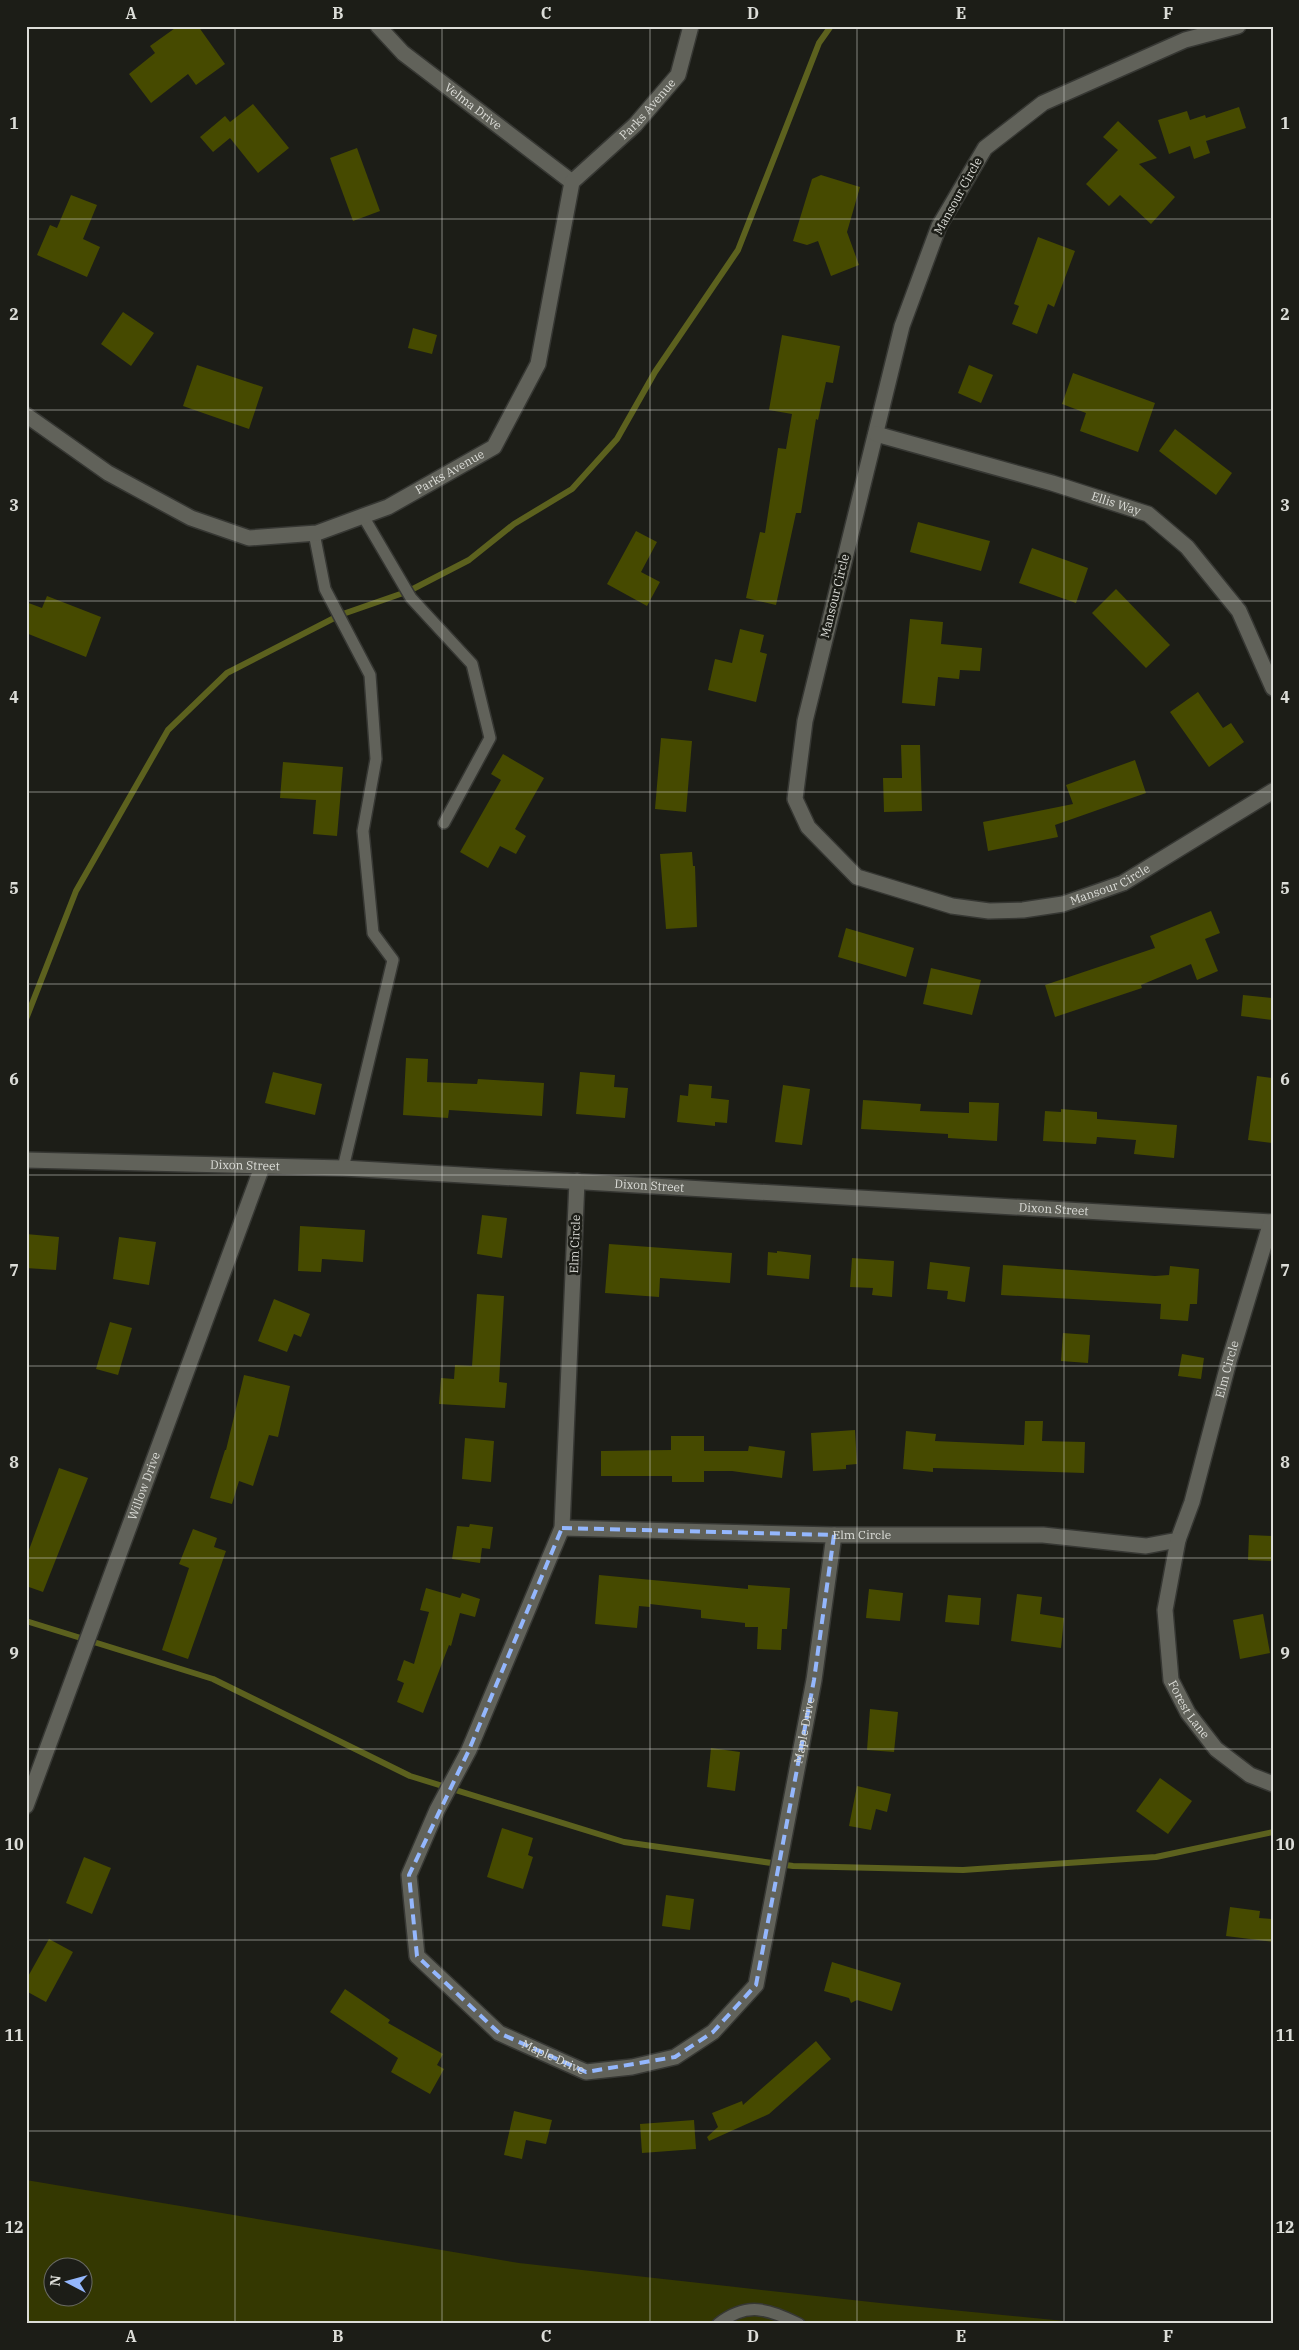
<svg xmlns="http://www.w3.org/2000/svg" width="1299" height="2350" font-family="'IBM Plex Serif',serif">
  <rect width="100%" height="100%" fill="#1c1d17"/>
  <path fill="#343801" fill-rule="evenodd" d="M26,2180L519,2263L880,2303L1095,2324H26ZM52,2268H82V2298H52Z"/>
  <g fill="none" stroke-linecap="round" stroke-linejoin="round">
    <g stroke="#5c611e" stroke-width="6">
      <path d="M26,1019L76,891L168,730L227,673L340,615L409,591L469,560L514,524L572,489L617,439L655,372L738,250L819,43L831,26"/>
      <path d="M26,1621L213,1679L410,1776L624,1842L793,1866L963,1870L1156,1857L1273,1832"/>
    </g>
  </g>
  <g fill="#464a00">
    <path d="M178,26H198L225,64L196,85L188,74L151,103L129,74L155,53L150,46Z"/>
    <path d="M253,104L289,148L258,173L230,138L213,152L200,137L225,116L230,122Z"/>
    <path d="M1239,107L1246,128L1206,141L1210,153L1194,159L1190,146L1169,154L1158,120L1187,111L1190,120L1205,115L1206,118Z"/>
    <path d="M1118,121L1157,158L1139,164L1175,197L1151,224L1120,195L1109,206L1086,184L1118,150L1103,137Z"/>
    <path d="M357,148L380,211L353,221L330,158Z"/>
    <path d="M821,175L860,187L847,232L859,265L831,276L818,241L807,245L793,241L812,179Z"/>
    <path d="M71,195L97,205L83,239L100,247L87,277L37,255L50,225L57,228Z"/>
    <path d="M1038,237L1075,251L1054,307L1048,304L1037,334L1012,324L1019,306L1014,304Z"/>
    <path d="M123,312L154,333L131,366L101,344Z"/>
    <path d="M413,328L437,335L432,354L408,348Z"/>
    <path d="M782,335L840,346L833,383L826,382L818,420L816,419L801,513H796L776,605L746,598L760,532L765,533L778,448L786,449L792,414L769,410Z"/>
    <path d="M197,365L263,387L249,429L183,406Z"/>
    <path d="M969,365L993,375L981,403L958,393Z"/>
    <path d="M1073,373L1155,403L1138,452L1080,431L1086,413L1062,404Z"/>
    <path d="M1175,429L1232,473L1216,495L1159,451Z"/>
    <path d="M918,522L990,541L981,571L910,552Z"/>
    <path d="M636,531L657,542L641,572L660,582L647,606L607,584Z"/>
    <path d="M1032,548L1088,568L1076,603L1019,583Z"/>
    <path d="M1116,589L1170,645L1146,668L1092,613Z"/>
    <path d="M47,596L101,617L86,657L26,633V602L42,608Z"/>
    <path d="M910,619L943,622L941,644L982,648L980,671L960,670L959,679L938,677L935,706L902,703Z"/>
    <path d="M740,629L764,635L760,652L767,654L756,702L708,690L715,659L732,663Z"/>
    <path d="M1198,692L1223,728L1231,723L1244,742L1209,767L1170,712Z"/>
    <path d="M661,738L692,741L686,812L655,809Z"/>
    <path d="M901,745H920L922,811L884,812L883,778H902Z"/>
    <path d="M503,754L544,778L515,829L526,836L516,854L500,846L488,868L460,852L501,780L491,774Z"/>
    <path d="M1135,760L1146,793L1055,825L1058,837L988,851L983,822L1073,804L1066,785Z"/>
    <path d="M283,762L343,767L337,836L313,834L316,800L280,798Z"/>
    <path d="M692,852L693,866H695L697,927L666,929L660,854Z"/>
    <path d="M1211,911L1220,933L1205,939L1218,971L1197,980L1191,964L1141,985L1142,988L1055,1017L1045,985L1155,948L1150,936Z"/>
    <path d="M846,928L914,948L906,977L838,957Z"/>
    <path d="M931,968L981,980L972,1015L923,1004Z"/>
    <path d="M1243,995L1273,998V1020L1241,1016Z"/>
    <path d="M406,1058L428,1059L427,1082L477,1084L478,1079L544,1083L542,1116L449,1110L448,1118L403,1115Z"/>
    <path d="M273,1072L322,1084L315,1115L265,1103Z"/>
    <path d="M580,1072L615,1075L614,1087L628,1088L625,1118L576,1114Z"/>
    <path d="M1257,1076L1273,1078V1143L1248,1140Z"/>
    <path d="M689,1084L712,1086L711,1098L729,1100L727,1123L715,1122V1126L677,1122L680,1095L688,1096Z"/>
    <path d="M783,1085L810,1089L802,1145L775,1142Z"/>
    <path d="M863,1100L921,1104L920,1111L969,1113V1102L999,1103L997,1141L948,1138V1134L861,1129Z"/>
    <path d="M1061,1109L1097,1112V1119L1177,1125L1174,1158L1134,1154L1136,1140L1097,1137L1096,1144L1043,1141L1045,1111L1061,1112Z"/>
    <path d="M482,1215L507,1218L502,1258L477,1254Z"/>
    <path d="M300,1226L365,1230L363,1262L322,1259L321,1272L298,1271Z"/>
    <path d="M26,1234L59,1237L56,1270L26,1268Z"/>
    <path d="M119,1237L156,1242L149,1285L113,1279Z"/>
    <path d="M609,1244L732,1253L730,1283L660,1278L659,1297L605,1293Z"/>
    <path d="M777,1251L811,1255L809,1279L767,1275L768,1252L777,1253Z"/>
    <path d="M852,1258L894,1261L892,1297L872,1295L873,1288L850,1287Z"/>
    <path d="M930,1262L970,1267L965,1302L947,1299L948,1291L927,1289Z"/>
    <path d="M1003,1265L1155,1276L1169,1275L1170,1266L1199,1269L1197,1304H1190L1188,1321L1160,1319L1161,1304L1001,1295Z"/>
    <path d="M477,1294L504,1296L499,1382L507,1383L505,1408L439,1404L441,1378L454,1379L455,1365L472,1366Z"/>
    <path d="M274,1299L310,1314L301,1337L294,1334L287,1352L258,1341Z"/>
    <path d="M110,1322L132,1328L118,1375L96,1369Z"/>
    <path d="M1063,1333L1090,1335L1088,1363L1061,1361Z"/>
    <path d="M1182,1354L1204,1358L1201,1379L1178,1376Z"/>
    <path d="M244,1375L290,1386L278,1437L269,1435L253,1486L239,1481L232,1504L210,1498L225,1450H226Z"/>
    <path d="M1025,1421H1043L1042,1441L1085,1442L1084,1473L933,1468V1472L903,1469L906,1431L936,1434L935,1441L1024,1445Z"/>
    <path d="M855,1430L857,1464L846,1465V1469L813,1471L811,1433Z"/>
    <path d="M671,1436H704V1451H748L749,1446L785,1451L782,1478L732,1471H704V1482H672V1476H601V1451L671,1450Z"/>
    <path d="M465,1438L494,1441L491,1482L462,1479Z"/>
    <path d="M59,1468L88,1478L43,1592L26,1586V1558Z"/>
    <path d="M470,1524L493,1527L490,1549L482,1548L480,1563L452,1559L457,1526L469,1527Z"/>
    <path d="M193,1529L217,1538L214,1547L226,1551L188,1659L162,1650L189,1568L179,1564Z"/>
    <path d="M1249,1535L1273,1536V1561L1248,1560Z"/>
    <path d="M599,1575L748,1589V1585L790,1588L787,1629H782L781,1650L757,1649L758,1627H745V1623L701,1618V1610L650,1604V1607L639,1606L637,1628L595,1624Z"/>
    <path d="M426,1588L460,1598L462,1593L480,1599L475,1617L460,1613L451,1646L449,1645L423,1713L397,1702L404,1683L397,1680L404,1660L414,1664L429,1612L420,1610Z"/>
    <path d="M869,1589L903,1593L900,1621L866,1618Z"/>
    <path d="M1017,1594L1042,1597L1040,1614L1064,1618L1061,1648L1011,1641Z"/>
    <path d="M948,1595L981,1598L979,1625L945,1622Z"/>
    <path d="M1263,1614L1270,1653L1240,1659L1233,1620Z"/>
    <path d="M870,1709L898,1712L894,1752L867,1750Z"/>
    <path d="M711,1748L740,1752L735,1791L707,1787Z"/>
    <path d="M1160,1778L1192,1801L1168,1834L1136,1811Z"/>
    <path d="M857,1786L891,1794L887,1812L876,1809L871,1830L849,1826Z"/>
    <path d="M502,1828L533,1838L528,1855L533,1857L523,1889L487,1877Z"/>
    <path d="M84,1857L111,1868L92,1914L66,1903Z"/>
    <path d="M666,1895L694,1899L690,1930L662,1926Z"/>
    <path d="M1230,1907L1260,1911L1259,1918L1273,1919V1942L1226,1936Z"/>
    <path d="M49,1939L73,1952L46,2002L26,1991V1980Z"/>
    <path d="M832,1962L901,1983L892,2011L857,2000L851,2003L849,1998L824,1991Z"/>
    <path d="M345,1989L390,2020L388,2023L443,2054L437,2065L444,2069L430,2094L391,2072L398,2058L330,2012Z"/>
    <path d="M816,2041L831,2059L769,2114L709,2141L707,2137L718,2127L712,2113L742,2101L743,2105Z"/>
    <path d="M514,2111L552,2120L546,2144L526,2140L522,2159L504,2155Z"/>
    <path d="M694,2120L696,2149L642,2153L640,2124Z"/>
  </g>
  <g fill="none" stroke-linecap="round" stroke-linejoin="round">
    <defs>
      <g id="lane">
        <path d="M363,516L411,598L472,664L490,738L444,823"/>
        <path d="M314,533L325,589L370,675L376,759L363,831L373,933L393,960L343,1168"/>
        <path d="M718,2324C748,2301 767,2309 799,2324"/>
      </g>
      <g id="street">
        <path id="s1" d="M378,26L403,53L572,182"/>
        <path id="s2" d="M1238,26L1185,40L1043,103L985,148L939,226L902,326L805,721L795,799L808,827L857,877L952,906L989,911L1023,910L1063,904L1123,883L1273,791"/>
        <path id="s3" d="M26,415L108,473L191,518L249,538L317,533L363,516L388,507L494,447L538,364L572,182L635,125L678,75L691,26"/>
        <path id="s4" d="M876,434L1052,483L1148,514L1187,547L1239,611L1273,688"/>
        <path id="s5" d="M26,1160L343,1168L1273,1222"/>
        <path id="s6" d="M577,1181L562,1528L469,1750L437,1810L409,1875L417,1956L499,2033L586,2072L632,2067L675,2057L713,2032L756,1985L814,1680L834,1535"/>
        <path id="s7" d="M562,1528L834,1535H1043L1146,1546L1178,1540L1192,1502L1229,1361L1271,1222"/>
        <path id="s8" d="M1178,1540L1165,1610L1171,1680L1188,1713L1216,1749L1250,1775L1273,1784"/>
        <path id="s9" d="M26,1806L262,1167"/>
      </g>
    </defs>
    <use href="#lane" stroke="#363733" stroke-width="14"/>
    <use href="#street" stroke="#363733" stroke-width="18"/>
    <use href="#lane" stroke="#61625a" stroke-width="11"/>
    <use href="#street" stroke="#61625a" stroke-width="15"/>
  </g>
  <path fill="none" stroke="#94b7fd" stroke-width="4" stroke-dasharray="10 6" stroke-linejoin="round" d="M562,1528L834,1535L814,1680L756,1985L713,2032L675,2057L586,2072L499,2033L417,1956L409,1875L469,1750Z"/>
  <path fill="none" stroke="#dcddd8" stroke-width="1" stroke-opacity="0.55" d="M235,26V2324M442,26V2324M650,26V2324M857,26V2324M1064,26V2324M26,219H1273M26,410H1273M26,601H1273M26,792H1273M26,984H1273M26,1175H1273M26,1366H1273M26,1558H1273M26,1749H1273M26,1940H1273M26,2131H1273"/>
  <g text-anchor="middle" stroke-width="5" stroke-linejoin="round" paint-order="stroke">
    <g font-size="12" fill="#dcddd8" stroke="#1c1d17">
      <text dy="4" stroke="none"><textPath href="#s1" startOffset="125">Velma Drive</textPath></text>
      <text dy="4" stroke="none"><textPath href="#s3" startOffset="906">Parks Avenue</textPath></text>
      <text transform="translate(958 196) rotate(-61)" y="4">Mansour Circle</text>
      <text dy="4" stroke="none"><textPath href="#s3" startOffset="471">Parks Avenue</textPath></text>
      <text dy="4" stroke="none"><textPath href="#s4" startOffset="250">Ellis Way</textPath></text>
      <text transform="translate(835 596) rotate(-76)" y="4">Mansour Circle</text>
      <text dy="4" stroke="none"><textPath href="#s2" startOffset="1329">Mansour Circle</textPath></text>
      <text dy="4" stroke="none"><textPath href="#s5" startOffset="219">Dixon Street</textPath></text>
      <text dy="4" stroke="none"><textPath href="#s5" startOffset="624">Dixon Street</textPath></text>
      <text dy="4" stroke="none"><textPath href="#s5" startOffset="1029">Dixon Street</textPath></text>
      <text transform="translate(575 1244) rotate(-88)" y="4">Elm Circle</text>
      <text dy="4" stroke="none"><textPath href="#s7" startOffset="795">Elm Circle</textPath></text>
      <text dy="4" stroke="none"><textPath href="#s9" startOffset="341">Willow Drive</textPath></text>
      <text dy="4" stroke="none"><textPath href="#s7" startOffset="300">Elm Circle</textPath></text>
      <text dy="4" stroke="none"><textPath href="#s8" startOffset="176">Forest Lane</textPath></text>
      <text dy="4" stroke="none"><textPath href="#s6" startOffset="1475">Maple Drive</textPath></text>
      <text dy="4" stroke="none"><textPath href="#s6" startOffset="980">Maple Drive</textPath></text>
    </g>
  </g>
  <rect width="1299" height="2350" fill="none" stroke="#1c1d17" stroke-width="55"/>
  <g transform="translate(68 2282) rotate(276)"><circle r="24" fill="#1c1d17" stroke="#696a64"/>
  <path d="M0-4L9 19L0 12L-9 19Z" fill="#94b7fd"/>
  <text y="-8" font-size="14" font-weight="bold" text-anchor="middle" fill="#dcddd8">N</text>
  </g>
  <rect x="28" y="28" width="1244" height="2294" fill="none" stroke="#dcddd8" stroke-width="2"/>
  <g font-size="16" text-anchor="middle" font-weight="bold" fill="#dcddd8">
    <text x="131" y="19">A</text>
    <text x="338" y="19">B</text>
    <text x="546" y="19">C</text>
    <text x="753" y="19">D</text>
    <text x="961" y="19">E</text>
    <text x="1168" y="19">F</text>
    <text x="14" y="129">1</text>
    <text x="1285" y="129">1</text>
    <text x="14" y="320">2</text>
    <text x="1285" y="320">2</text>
    <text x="14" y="511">3</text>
    <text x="1285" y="511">3</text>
    <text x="14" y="703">4</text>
    <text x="1285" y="703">4</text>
    <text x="14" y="894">5</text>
    <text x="1285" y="894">5</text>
    <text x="14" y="1085">6</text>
    <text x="1285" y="1085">6</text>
    <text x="14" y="1276">7</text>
    <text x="1285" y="1276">7</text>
    <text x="14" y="1468">8</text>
    <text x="1285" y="1468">8</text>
    <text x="14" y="1659">9</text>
    <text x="1285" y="1659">9</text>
    <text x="14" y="1850">10</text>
    <text x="1285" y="1850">10</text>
    <text x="14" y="2041">11</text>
    <text x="1285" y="2041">11</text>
    <text x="14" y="2233">12</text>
    <text x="1285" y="2233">12</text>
    <text x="131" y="2342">A</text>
    <text x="338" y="2342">B</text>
    <text x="546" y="2342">C</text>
    <text x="753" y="2342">D</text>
    <text x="961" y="2342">E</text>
    <text x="1168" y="2342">F</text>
  </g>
</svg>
